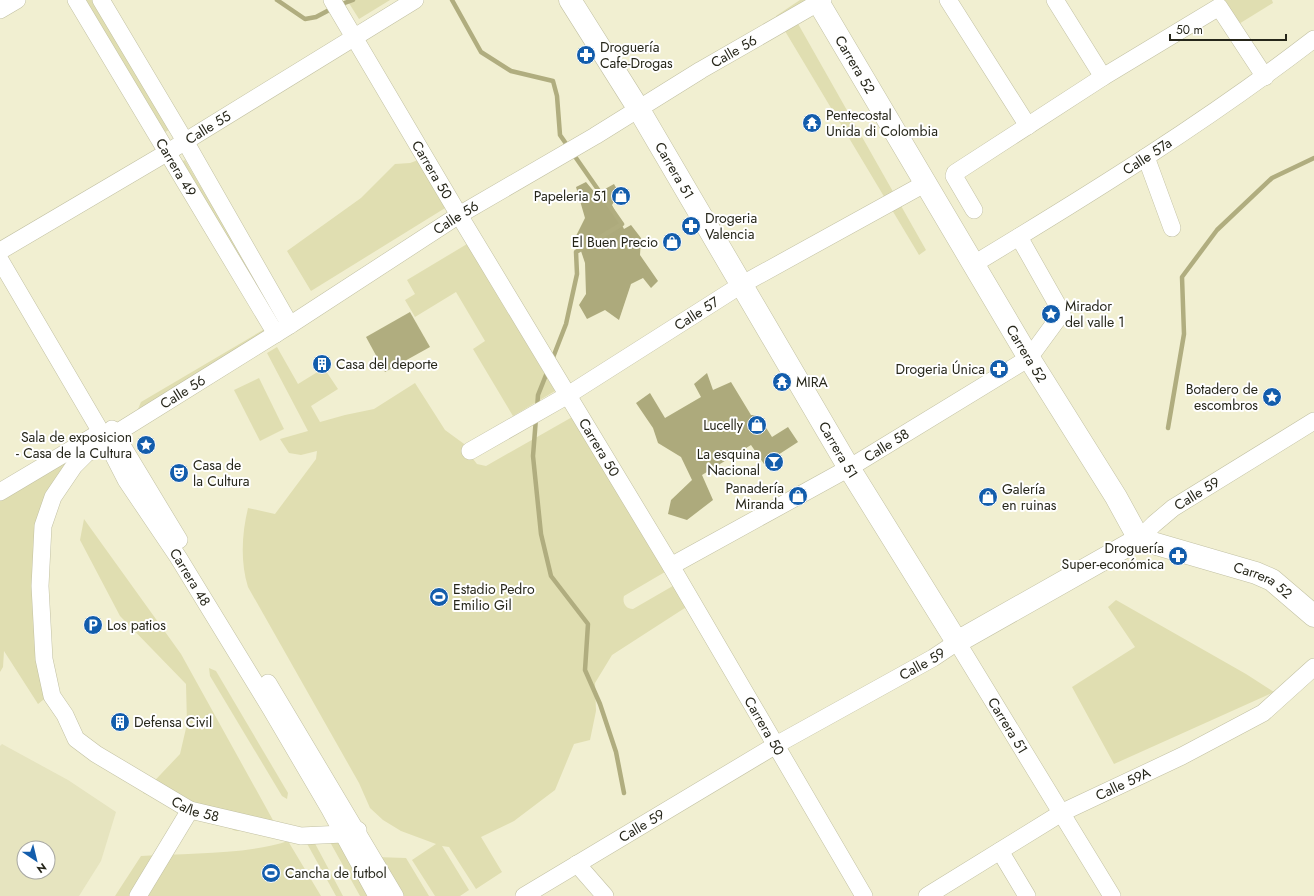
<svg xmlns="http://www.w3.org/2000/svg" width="1314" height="896" font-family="Jost,sans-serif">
  <rect width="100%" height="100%" fill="#f1efd1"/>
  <path fill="#e6e4bf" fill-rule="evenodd" d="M2,744L68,780L116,812L101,861L79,896H0V746ZM24,848H48V872H24Z"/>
  <g fill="#e0deb1">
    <path d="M81,0H95L172,128L162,134Z"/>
    <path d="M347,0H390L359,19Z"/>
    <path d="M800,0H819L797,22L926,250L919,255L776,16Z"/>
    <path d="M1218,0H1272L1273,3L1234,27Z"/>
    <path d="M421,159L450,205L311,291L287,251L361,198L395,164L410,163Z"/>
    <path d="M185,160L274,311L267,315L178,163Z"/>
    <path d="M467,244L555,391L513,416L473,349L485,341L456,292L415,317L405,300L415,294L407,280Z"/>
    <path d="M263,330H268L146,408L138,409L141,402Z"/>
    <path d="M277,347L298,384L324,368L338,389L311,406L320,422L345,415L374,409L415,383L445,430L471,449L470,455L477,464L486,466L574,416L670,569L624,596C622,603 626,609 633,609L678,583L691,604L612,655L595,683L596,711L590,740L574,744L555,790L514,821L481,837L502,872L476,889L449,847L442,846L469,890L460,896H435L412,860L436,844L401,831L383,820L370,808L359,783L248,587C240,561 242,533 248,508L275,514L316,459L317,451L301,455L289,453L280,439L308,431L267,353Z"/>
    <path d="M259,378L284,429L260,441L234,390Z"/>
    <path d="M92,442L67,474L43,523L53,692L38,704L4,651L3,667L0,672V497Z"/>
    <path d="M84,519L181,654L274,822L271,826L236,831L143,793L180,754L187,724L186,684L120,616L80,540Z"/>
    <path d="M1116,600L1246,674L1274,692L1114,764L1072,687L1135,647L1108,607Z"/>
    <path d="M209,668L216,671L288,793L287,799L282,796L210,676Z"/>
    <path d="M325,833L375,857L406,858L429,896H360Z"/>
    <path d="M311,836L343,896H336L305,840Z"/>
    <path d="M288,841L321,896H115L141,856C187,853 246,855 288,841Z"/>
  </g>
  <g fill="#adaa7c">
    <path d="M586,182L596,194L614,184L619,193L612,205L624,229L631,225L641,238L640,255L658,281L651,288L643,278L631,284L619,320L605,310L587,319L579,305L586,294L585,263L576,236L585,218L576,187Z"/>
    <path d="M707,373L713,390L731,382L751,415H758L772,437L788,427L798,442L764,464L751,445L702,475L713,500L687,520L668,514L671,500L692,480L681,457L658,443L653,428L636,403L650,393L665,418L701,397L694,384Z"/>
  </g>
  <path fill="#b0ad7f" d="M410,312L430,347L385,372L366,337Z"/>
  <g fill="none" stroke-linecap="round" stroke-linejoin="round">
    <g stroke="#b0ad7f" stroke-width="4.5">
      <path d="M277,0L305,19L316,17L333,8"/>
      <path d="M452,0L481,52L511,71L553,81L557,96L560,135L622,224L576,252L577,274L566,324L552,360"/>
      <path d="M339,5L353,0"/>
      <path d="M537,409L538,395L548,370"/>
      <path d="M536,418L533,456L541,534L551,576L588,624L585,670L600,704L616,752L624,793"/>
      <path d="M1168,428L1184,334L1182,277L1217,230L1272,178L1314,158"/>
    </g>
    <defs>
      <g id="minor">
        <path id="s1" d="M76,0L276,334"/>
        <path d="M101,0L185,141L290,325"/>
        <path id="s2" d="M332,0L459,215L671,566L864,896"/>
        <path d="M948,0L1028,126"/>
        <path d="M1055,0L1103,77"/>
        <path d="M0,10L17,0"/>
        <path d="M1146,157L1172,228"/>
        <path d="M974,210L954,176L955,173L1103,77L1219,7L1265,77"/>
        <path id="s3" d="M0,251L168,152L415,0"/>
        <path id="s4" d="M0,260L105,439L126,480L178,557L271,709L329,808L377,896"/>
        <path id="s5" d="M974,264C1090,194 1206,122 1314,39"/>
        <path d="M112,429L179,540"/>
        <path id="s6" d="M93,438L105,439L115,434L290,325L459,215L595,136L701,70L823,0"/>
        <path id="s7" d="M108,444L87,453L74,466L53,497L43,526L40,586L44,659L52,696L65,715L76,739L96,754L190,810L301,836L343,834L358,830"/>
        <path id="s8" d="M470,451L568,395L741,285L926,183"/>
        <path d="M0,492L94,436"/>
        <path id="s9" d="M1139,539L1154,524L1173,508L1314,421"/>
        <path id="s10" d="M671,566L849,468L1029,358L1062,313L1019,237"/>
        <path d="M268,683L395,896"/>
        <path d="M1000,851L1027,896"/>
        <path d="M577,864L605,896"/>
        <path d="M138,896L190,810"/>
        <path id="s11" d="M524,896L776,745L933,658L957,642L1112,896"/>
        <path id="s12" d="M927,896L1063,812L1182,756L1263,713L1314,667"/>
      </g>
      <g id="major">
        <path id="s13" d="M570,0L638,108L849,468L957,642L1139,539"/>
        <path id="s14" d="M817,0L1029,358L1116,497L1139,539L1256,573L1272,580L1314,616"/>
      </g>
    </defs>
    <use href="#minor" stroke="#c2c1a3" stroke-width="18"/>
    <use href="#major" stroke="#c2c1a3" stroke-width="23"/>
    <use href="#minor" stroke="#fff" stroke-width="17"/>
    <use href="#major" stroke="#fff" stroke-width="22"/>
  </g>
  <defs>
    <symbol id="pharmacy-disc" viewBox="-11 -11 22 22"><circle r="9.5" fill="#135dac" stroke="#fff"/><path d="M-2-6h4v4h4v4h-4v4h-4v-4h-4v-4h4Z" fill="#fff"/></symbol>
    <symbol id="temple-disc" viewBox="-11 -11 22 22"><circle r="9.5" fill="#135dac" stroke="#fff"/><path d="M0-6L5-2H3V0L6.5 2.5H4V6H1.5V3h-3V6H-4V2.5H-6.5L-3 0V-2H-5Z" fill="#fff"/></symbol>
    <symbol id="shop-disc" viewBox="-11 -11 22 22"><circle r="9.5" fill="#135dac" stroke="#fff"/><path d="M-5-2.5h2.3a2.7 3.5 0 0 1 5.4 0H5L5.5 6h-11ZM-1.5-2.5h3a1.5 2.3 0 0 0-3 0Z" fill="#fff"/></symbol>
    <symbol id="sight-disc" viewBox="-11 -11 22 22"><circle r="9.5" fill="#135dac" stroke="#fff"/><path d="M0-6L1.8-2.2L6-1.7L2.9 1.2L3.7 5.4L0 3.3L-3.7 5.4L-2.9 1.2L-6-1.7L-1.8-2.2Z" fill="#fff"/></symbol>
    <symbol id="building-disc" viewBox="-11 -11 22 22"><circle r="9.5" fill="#135dac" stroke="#fff"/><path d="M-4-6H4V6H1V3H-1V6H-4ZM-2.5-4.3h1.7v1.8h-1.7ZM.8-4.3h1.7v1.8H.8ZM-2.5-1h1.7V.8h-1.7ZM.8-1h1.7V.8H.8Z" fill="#fff"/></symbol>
    <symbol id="bar-disc" viewBox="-11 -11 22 22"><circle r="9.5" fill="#135dac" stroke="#fff"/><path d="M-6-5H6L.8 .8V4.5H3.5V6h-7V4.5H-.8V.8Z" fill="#fff"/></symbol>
    <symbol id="theatre-disc" viewBox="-11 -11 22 22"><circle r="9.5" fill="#135dac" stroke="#fff"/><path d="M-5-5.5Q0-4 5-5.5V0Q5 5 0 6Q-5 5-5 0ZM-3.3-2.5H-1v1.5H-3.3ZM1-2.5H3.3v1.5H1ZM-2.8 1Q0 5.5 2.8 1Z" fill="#fff"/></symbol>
    <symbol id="stadium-disc" viewBox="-11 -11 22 22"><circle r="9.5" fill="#135dac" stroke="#fff"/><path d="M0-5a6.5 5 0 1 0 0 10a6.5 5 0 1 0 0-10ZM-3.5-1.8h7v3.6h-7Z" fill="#fff"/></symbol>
    <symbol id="parking-disc" viewBox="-11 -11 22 22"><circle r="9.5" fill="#135dac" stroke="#fff"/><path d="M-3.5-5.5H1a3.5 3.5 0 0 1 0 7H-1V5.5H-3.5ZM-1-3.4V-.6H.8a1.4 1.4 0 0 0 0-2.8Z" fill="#fff"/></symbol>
  </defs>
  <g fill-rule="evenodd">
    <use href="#pharmacy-disc" x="575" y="44" width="22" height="22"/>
    <use href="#temple-disc" x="801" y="112" width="22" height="22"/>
    <use href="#shop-disc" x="610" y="185" width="22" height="22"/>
    <use href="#pharmacy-disc" x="680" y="215" width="22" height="22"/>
    <use href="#shop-disc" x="661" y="231" width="22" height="22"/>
    <use href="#sight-disc" x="1040" y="303" width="22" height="22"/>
    <use href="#building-disc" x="311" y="353" width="22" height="22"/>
    <use href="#pharmacy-disc" x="988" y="358" width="22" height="22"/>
    <use href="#temple-disc" x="771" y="371" width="22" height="22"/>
    <use href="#sight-disc" x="1261" y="386" width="22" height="22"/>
    <use href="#shop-disc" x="746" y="414" width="22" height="22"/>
    <use href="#sight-disc" x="135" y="434" width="22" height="22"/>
    <use href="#bar-disc" x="763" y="451" width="22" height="22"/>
    <use href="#theatre-disc" x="168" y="462" width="22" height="22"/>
    <use href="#shop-disc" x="787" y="485" width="22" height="22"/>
    <use href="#shop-disc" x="977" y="486" width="22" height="22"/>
    <use href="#pharmacy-disc" x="1167" y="545" width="22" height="22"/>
    <use href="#stadium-disc" x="428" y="586" width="22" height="22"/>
    <use href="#parking-disc" x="82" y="614" width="22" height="22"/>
    <use href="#building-disc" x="109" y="711" width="22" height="22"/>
    <use href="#stadium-disc" x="260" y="862" width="22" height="22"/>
  </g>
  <g text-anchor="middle" stroke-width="4" stroke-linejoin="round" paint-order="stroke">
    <g font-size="14" fill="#26261a" stroke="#fff" text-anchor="start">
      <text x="600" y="52">Droguería<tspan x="600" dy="16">Cafe-Drogas</tspan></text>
      <text x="826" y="120">Pentecostal<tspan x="826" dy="16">Unida di Colombia</tspan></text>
      <text x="607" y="201" text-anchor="end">Papeleria 51</text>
      <text x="705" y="223">Drogeria<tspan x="705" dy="16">Valencia</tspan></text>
      <text x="658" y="247" text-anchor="end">El Buen Precio</text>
      <text x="1065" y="311">Mirador<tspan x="1065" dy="16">del valle 1</tspan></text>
      <text x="336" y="369">Casa del deporte</text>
      <text x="985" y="374" text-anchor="end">Drogeria Única</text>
      <text x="796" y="387">MIRA</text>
      <text x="1258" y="394" text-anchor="end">Botadero de<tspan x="1258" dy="16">escombros</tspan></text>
      <text x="743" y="430" text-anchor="end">Lucelly</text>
      <text x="132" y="442" text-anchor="end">Sala de exposicion<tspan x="132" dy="16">- Casa de la Cultura</tspan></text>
      <text x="760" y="459" text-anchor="end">La esquina<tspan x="760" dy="16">Nacional</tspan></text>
      <text x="193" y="470">Casa de<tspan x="193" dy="16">la Cultura</tspan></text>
      <text x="784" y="493" text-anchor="end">Panadería<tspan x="784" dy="16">Miranda</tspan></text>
      <text x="1002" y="494">Galería<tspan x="1002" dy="16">en ruinas</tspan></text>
      <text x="1164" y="553" text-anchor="end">Droguería<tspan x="1164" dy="16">Super-económica</tspan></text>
      <text x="453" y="594">Estadio Pedro<tspan x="453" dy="16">Emilio Gil</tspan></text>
      <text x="107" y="630">Los patios</text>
      <text x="134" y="727">Defensa Civil</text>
      <text x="285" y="878">Cancha de futbol</text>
    </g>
    <g font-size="14" fill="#26261a" stroke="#fff">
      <text dy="5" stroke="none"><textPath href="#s6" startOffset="751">Calle 56</textPath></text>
      <text dy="5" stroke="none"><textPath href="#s14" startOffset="75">Carrera 52</textPath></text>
      <text dy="5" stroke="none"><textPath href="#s3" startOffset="242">Calle 55</textPath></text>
      <text dy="5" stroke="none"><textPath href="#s5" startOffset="204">Calle 57a</textPath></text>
      <text dy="5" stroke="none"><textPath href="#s1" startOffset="195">Carrera 49</textPath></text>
      <text dy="5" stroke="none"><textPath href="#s2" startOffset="197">Carrera 50</textPath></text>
      <text dy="5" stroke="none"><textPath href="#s13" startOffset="200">Carrera 51</textPath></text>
      <text dy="5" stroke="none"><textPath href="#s6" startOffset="427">Calle 56</textPath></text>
      <text dy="5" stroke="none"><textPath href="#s8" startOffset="265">Calle 57</textPath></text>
      <text dy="5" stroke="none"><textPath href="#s14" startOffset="411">Carrera 52</textPath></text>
      <text dy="5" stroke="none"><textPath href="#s6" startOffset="103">Calle 56</textPath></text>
      <text dy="5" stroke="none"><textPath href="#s10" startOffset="247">Calle 58</textPath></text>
      <text dy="5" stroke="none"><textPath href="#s2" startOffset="521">Carrera 50</textPath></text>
      <text dy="5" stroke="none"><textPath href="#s13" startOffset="524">Carrera 51</textPath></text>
      <text dy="5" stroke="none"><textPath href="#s9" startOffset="74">Calle 59</textPath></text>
      <text dy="5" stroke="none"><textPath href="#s4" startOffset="370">Carrera 48</textPath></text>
      <text dy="5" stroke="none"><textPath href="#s14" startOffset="759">Carrera 52</textPath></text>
      <text dy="5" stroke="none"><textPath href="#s11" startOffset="461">Calle 59</textPath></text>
      <text dy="5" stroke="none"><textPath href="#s11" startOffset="600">Carrera 51</textPath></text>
      <text dy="5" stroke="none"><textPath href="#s2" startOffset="845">Carrera 50</textPath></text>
      <text dy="5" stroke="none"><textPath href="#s12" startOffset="226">Calle 59A</textPath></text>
      <text dy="5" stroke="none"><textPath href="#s7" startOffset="469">Calle 58</textPath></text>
      <text dy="5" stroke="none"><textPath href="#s11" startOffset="137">Calle 59</textPath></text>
    </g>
  </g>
  <g transform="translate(36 860) rotate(145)"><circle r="19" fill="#ffffff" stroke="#a8a8a3"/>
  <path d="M0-3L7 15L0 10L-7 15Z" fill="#135dac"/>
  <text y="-6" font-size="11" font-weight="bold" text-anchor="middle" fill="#26261a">N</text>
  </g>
  <path d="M1170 34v6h116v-6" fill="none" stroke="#26261a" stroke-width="2"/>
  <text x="1176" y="34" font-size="12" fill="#26261a" stroke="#ffffff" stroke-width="3" paint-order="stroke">50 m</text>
</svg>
